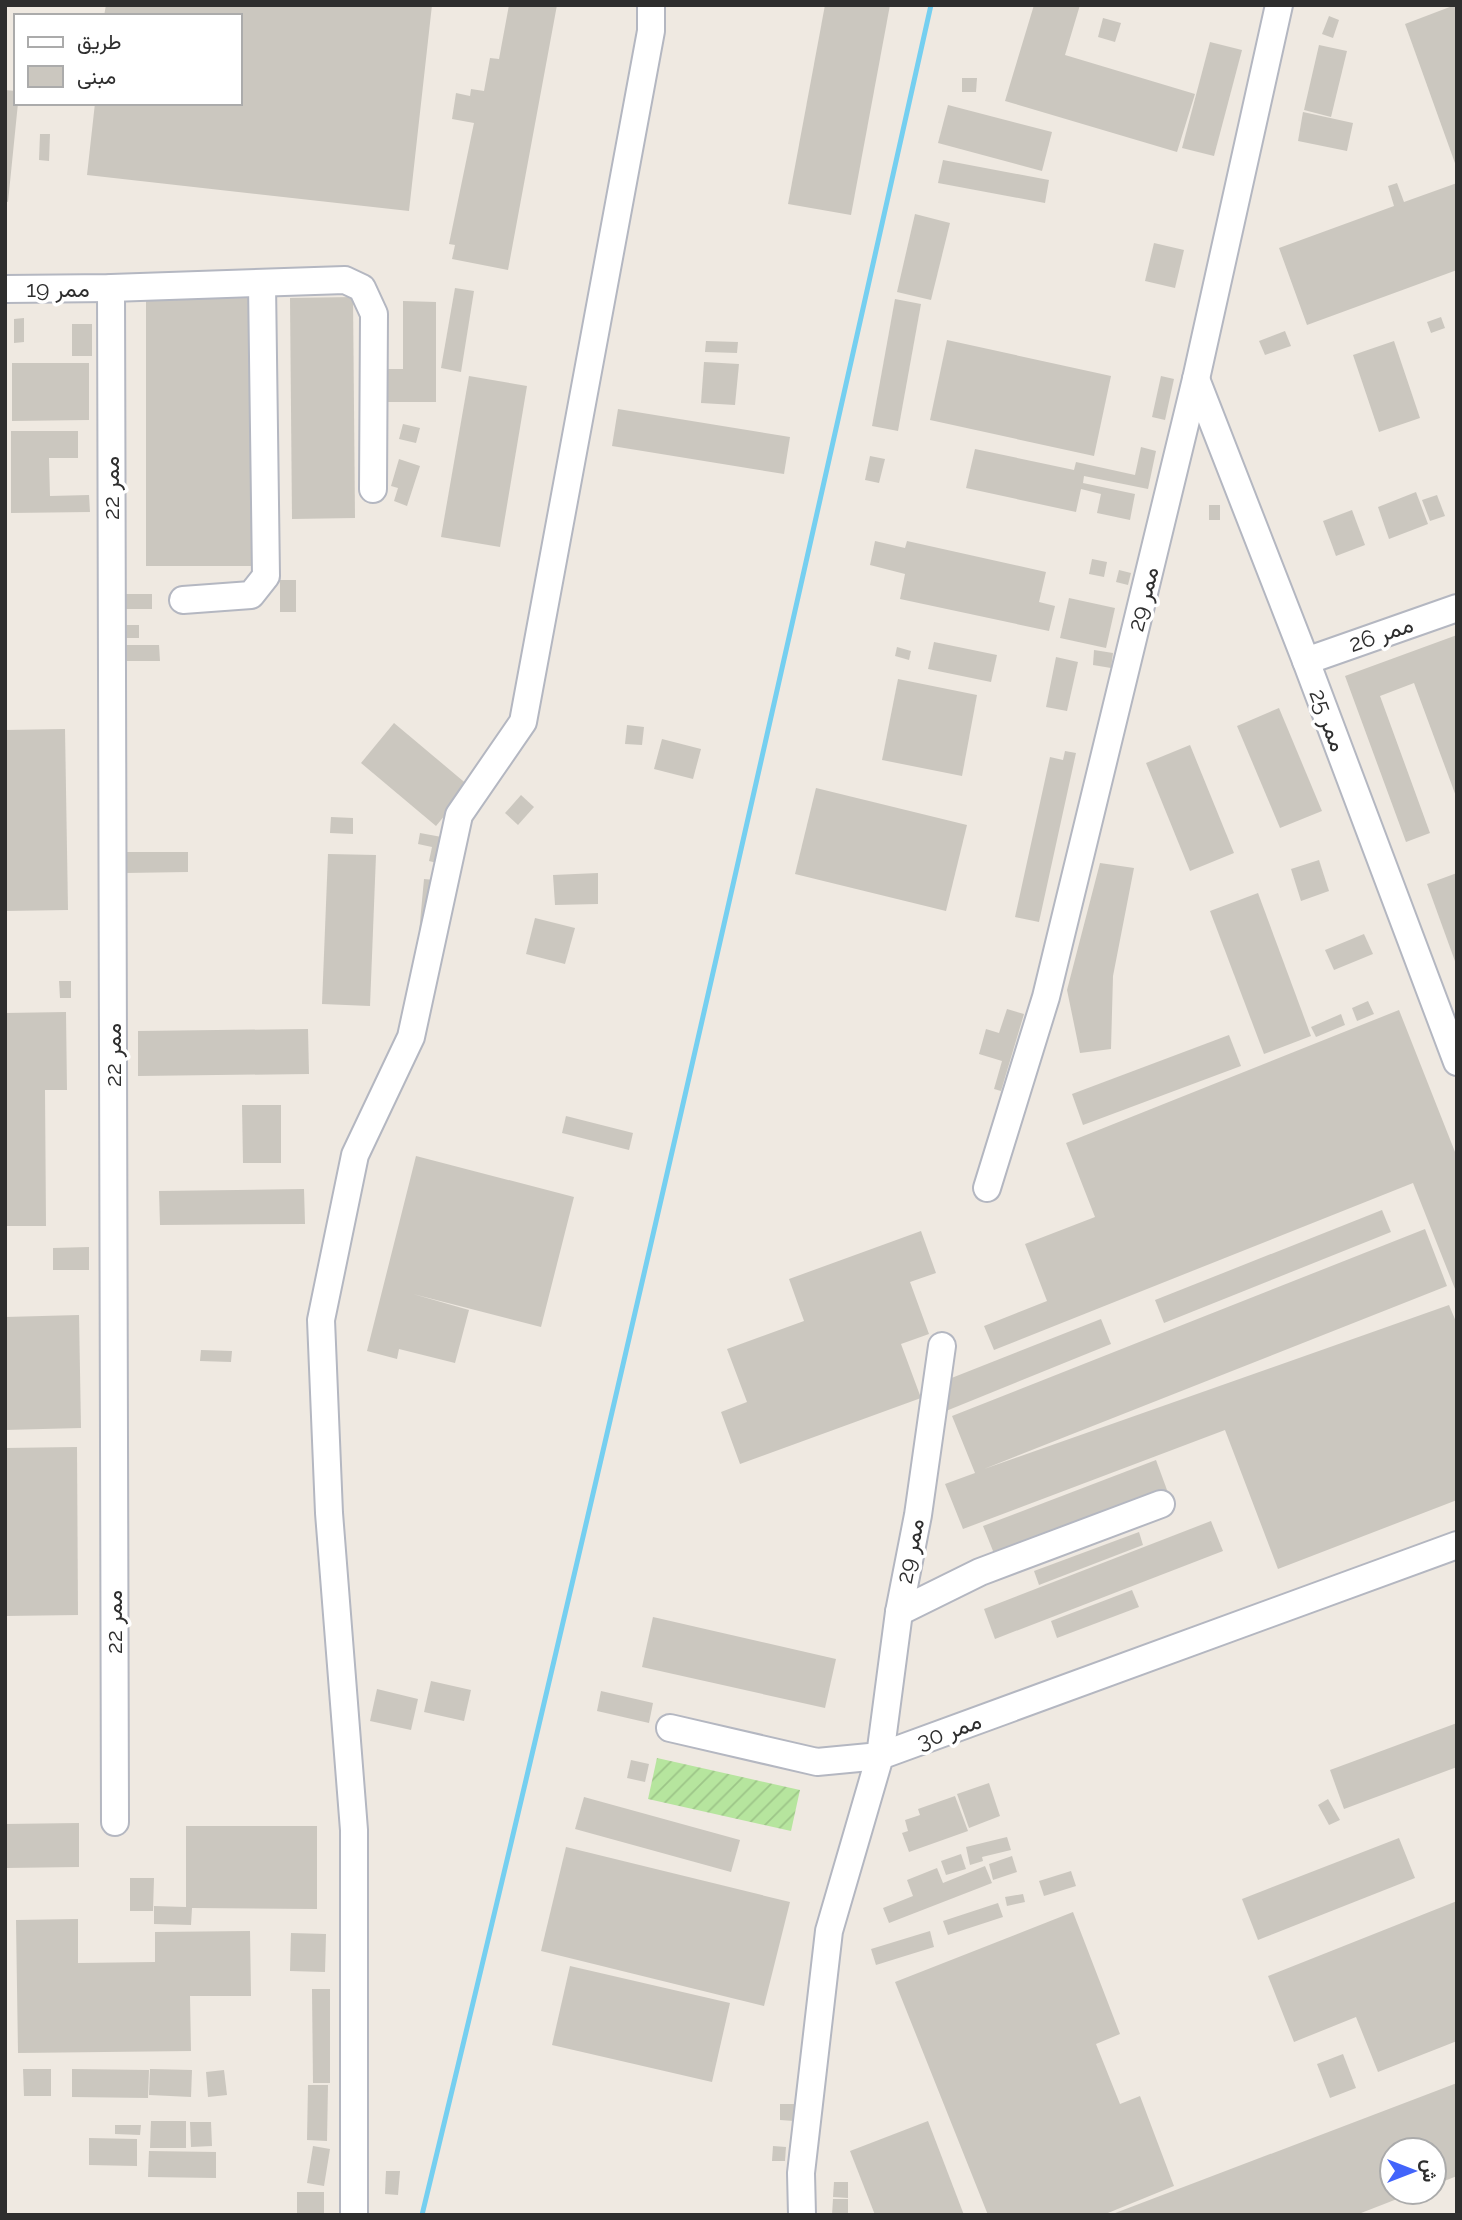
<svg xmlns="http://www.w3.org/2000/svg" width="1462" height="2220" font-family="Raleway,Vazirmatn,sans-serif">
  <defs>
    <pattern id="garden-furrows" width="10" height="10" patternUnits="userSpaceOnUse" patternTransform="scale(1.75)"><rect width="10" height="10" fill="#b6e59e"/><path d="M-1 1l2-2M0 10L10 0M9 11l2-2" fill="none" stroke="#9dc588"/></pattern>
  </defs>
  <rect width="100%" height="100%" fill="#efe9e1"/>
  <path fill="url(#garden-furrows)" d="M657,1758L800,1790L791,1831L648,1799Z"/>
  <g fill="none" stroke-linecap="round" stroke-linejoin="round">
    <path stroke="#75cff0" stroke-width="5" d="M422,2215C600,1480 766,743 931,5"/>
  </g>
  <g fill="#cbc7bf">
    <path d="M106,5H432L409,211L87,175L95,103H240V16H104Z"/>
    <path d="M509,5H557L508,270L452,259L455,245L449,244L474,123L452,119L456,93L470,96L471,89L484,91L490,58L499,59Z"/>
    <path d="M825,5H890L851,215L788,204Z"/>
    <path d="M1034,5H1080L1065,55L1195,94L1177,152L1005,101Z"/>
    <path d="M1455,5H1457L1456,166L1405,24Z"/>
    <path d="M1329,16L1339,20L1333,38L1322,34Z"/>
    <path d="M1103,18L1121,23L1115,42L1098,37Z"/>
    <path d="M1210,42L1242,50L1214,156L1182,148Z"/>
    <path d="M1319,45L1347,51L1331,117L1304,110Z"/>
    <path d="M962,78H977L976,92H962Z"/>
    <path d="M5,90L16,91V103H18L8,202L5,201Z"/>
    <path d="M948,105L1052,132L1042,171L938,143Z"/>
    <path d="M1303,112L1353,123L1347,151L1298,141Z"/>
    <path d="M40,134H50L49,161L39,160Z"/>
    <path d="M943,160L1049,180L1045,203L938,183Z"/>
    <path d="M1397,183L1404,202L1457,183V270L1307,325L1279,248L1394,206L1388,186Z"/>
    <path d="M915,214L950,223L931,300L897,292Z"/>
    <path d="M1154,243L1184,250L1175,288L1145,281Z"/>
    <path d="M455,288L474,291L461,372L441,368Z"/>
    <path d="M353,297L355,518L292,519L290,298Z"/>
    <path d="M258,298L259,566H146V299Z"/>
    <path d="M895,299L921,304L898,431L872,426Z"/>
    <path d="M403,301L436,302V402H384V369H403Z"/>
    <path d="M1441,317L1445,328L1431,333L1427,322Z"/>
    <path d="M24,318V342L14,343V319Z"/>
    <rect x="72" y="324" width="20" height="32"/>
    <path d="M1285,331L1291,346L1265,355L1259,341Z"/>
    <path d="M947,340L1111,376L1094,456L930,420Z"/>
    <path d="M706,341L738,342L737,353L705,352Z"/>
    <path d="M1394,341L1420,418L1379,432L1353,355Z"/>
    <path d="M704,362L739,364L735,405L701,403Z"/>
    <path d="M12,363H89V420L12,421Z"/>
    <path d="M469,376L527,386L500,547L441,537Z"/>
    <path d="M1161,376L1174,379L1165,420L1152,417Z"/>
    <path d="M618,409L790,437L784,474L612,446Z"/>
    <path d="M403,424L420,428L416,443L399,439Z"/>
    <path d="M11,431H78V458H49L50,496L89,495L90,512L11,513Z"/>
    <path d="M1141,447L1156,451L1148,489L1084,476L1083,483L1135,494L1130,520L1097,513L1101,494L1081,489L1076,512L966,488L975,449L1074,470L1076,462L1135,475Z"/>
    <path d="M870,456L885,459L879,483L865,480Z"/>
    <path d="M399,459L420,466L407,506L394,501L398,488L391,486Z"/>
    <path d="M1416,492L1428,524L1389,539L1378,507Z"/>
    <path d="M1437,495L1445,516L1430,521L1422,500Z"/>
    <rect x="1209" y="505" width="11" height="15"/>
    <path d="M1352,510L1365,545L1336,556L1323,521Z"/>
    <path d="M875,541L905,548L907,541L1046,572L1039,602L1055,606L1049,631L900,599L905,574L870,565Z"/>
    <path d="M1092,559L1107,562L1104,577L1089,574Z"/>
    <path d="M1119,570L1131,573L1128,585L1116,582Z"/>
    <rect x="280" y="580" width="16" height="32"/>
    <rect x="126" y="594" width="26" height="15"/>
    <path d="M1069,598L1115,608L1106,648L1060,638Z"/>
    <rect x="122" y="625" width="17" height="13"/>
    <path d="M1457,635V799L1414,683L1380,696L1430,833L1406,842L1345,676Z"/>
    <path d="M934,642L997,655L991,682L928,669Z"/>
    <path d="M125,645H159L160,661H125Z"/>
    <path d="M897,647L911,651L909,660L895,656Z"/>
    <path d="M1094,650L1113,653L1111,668L1093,665Z"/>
    <path d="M1056,657L1078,662L1067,711L1046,707Z"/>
    <path d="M898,679L977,695L962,776L882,760Z"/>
    <path d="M1279,708L1322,811L1280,828L1237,726Z"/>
    <path d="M394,723L469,786L436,826L361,763Z"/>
    <path d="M627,725L644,727L642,745L625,744Z"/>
    <path d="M65,729L68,910L5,911V730Z"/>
    <path d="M662,739L701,749L693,779L654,769Z"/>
    <path d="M1190,745L1234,853L1190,871L1146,763Z"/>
    <path d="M1065,751L1076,753L1039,922L1015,917L1050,757L1063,760Z"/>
    <path d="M816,788L967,825L946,911L795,874Z"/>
    <path d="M521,795L534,807L518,825L505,813Z"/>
    <path d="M331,817L353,818V834L330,833Z"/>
    <path d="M420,833L447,838L441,864L429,861L432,847L418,844Z"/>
    <path d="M125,852H188V872L125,873Z"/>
    <path d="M328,854L376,855L370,1006L322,1004Z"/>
    <path d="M1319,860L1329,891L1301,901L1291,869Z"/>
    <path d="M1100,863L1134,868L1113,976L1111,1049L1080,1053L1067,990Z"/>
    <path d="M598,873V904L555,905L553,875Z"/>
    <path d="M1457,873V964H1456L1427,884Z"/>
    <path d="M424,879L445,881L418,944Z"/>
    <path d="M1258,893L1311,1036L1264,1054L1210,911Z"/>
    <path d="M535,918L575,928L565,964L526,954Z"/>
    <path d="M1364,934L1373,954L1334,970L1325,950Z"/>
    <path d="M59,981H71V998H60Z"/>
    <path d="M1368,1001L1374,1014L1357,1021L1352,1008Z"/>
    <path d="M1007,1009L1024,1014L1001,1091L994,1089L1002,1061L979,1054L986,1029L999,1033Z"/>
    <path d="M1399,1010L1457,1157V1294L1413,1183L994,1350L984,1326L1047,1301L1025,1244L1095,1217L1066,1143Z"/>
    <path d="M66,1012L67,1090H45L46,1226H5V1013Z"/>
    <path d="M1341,1014L1345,1025L1316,1037L1311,1027Z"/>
    <path d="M308,1029L309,1074L138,1076V1031Z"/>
    <path d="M1229,1035L1241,1066L1083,1125L1072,1094Z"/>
    <path d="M242,1105H281V1163H243Z"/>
    <path d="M566,1116L633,1133L629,1150L562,1133Z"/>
    <path d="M416,1156L574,1197L541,1327L413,1294L469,1310L455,1363L399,1349L397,1359L367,1351Z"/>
    <path d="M304,1189L305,1224L160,1225L159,1191Z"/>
    <path d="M1382,1210L1391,1232L1164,1323L1155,1300Z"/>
    <path d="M1425,1229L1447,1286L984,1469L1449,1305L1457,1324V1500L1278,1569L1225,1430L963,1529L945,1484L975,1473L952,1416Z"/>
    <path d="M921,1231L936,1273L910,1282L929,1334L901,1344L921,1398L740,1464L721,1412L747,1402L727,1349L804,1321L789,1279Z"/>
    <path d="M89,1247V1270H53V1248Z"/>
    <path d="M79,1315L81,1428L5,1430V1317Z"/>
    <path d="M1101,1319L1111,1344L946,1411L949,1379Z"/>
    <path d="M201,1350L232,1351L231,1362L200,1361Z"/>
    <path d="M77,1447L78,1615L5,1616V1448Z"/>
    <path d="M1156,1460L1167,1490L995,1556L983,1526Z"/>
    <path d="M1211,1521L1223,1551L995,1639L984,1609Z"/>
    <path d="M1139,1532L1143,1545L1039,1585L1034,1571Z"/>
    <path d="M1132,1590L1139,1607L1057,1638L1051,1621Z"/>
    <path d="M653,1617L836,1659L825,1708L642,1667Z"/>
    <path d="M431,1681L471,1690L464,1721L424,1712Z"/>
    <path d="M377,1689L418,1699L411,1730L370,1721Z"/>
    <path d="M601,1691L653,1703L649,1723L597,1711Z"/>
    <path d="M1457,1723V1767L1344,1809L1330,1770Z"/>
    <path d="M631,1760L649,1764L645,1782L627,1778Z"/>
    <path d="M989,1783L1000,1816L969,1828L957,1794Z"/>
    <path d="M955,1796L968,1831L909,1852L902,1833L908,1831L905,1820L920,1815L918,1809Z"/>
    <path d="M584,1797L740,1840L731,1872L575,1829Z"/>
    <path d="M1328,1799L1340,1820L1329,1825L1318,1805Z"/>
    <path d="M79,1823V1867L5,1868V1824Z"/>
    <path d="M186,1826H317V1909L192,1908L191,1925L154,1924V1906L186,1907Z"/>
    <path d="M1007,1837L1011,1850L982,1857L983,1861L970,1865L966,1847Z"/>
    <path d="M1399,1838L1415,1878L1258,1940L1242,1899Z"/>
    <path d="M566,1847L790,1902L764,2006L541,1951Z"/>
    <path d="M961,1854L966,1869L946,1875L941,1861Z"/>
    <path d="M1012,1856L1017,1872L993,1880L989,1864Z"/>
    <path d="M985,1866L992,1883L889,1923L883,1908L913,1896L907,1880L937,1868L943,1883Z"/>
    <path d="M1071,1871L1076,1886L1044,1896L1039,1881Z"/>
    <path d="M130,1878H154L153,1911H130Z"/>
    <path d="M1023,1894L1025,1902L1007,1906L1005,1897Z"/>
    <path d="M1457,1901V2041L1378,2072L1356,2017L1294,2042L1268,1976Z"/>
    <path d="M998,1903L1003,1917L948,1935L943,1921Z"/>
    <path d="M1073,1912L1120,2034L1096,2044L1120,2104L1140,2096L1174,2186L1103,2215H988L895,1982Z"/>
    <path d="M78,1919V1963L155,1962V1932L250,1931L251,1996H190L191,2051L18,2053L16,1920Z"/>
    <path d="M930,1931L934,1947L876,1965L871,1949Z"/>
    <path d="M291,1933L326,1934L325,1972L290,1971Z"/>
    <path d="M570,1966L730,2003L712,2082L552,2045Z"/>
    <path d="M312,1989H330V2083H313Z"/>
    <path d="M1343,2054L1356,2088L1330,2098L1317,2064Z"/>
    <path d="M23,2069H51V2096H24Z"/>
    <path d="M72,2069L149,2070L148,2098L72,2097Z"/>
    <path d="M150,2069L192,2070L191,2097L149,2095Z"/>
    <path d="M224,2070L227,2095L208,2097L206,2072Z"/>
    <path d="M1457,2083V2176L1434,2185V2150H1392V2192H1415L1356,2215H1110Z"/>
    <path d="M308,2085H328L327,2141L307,2140Z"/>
    <path d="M780,2104H794V2121L780,2120Z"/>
    <path d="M151,2121H186V2148H150Z"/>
    <path d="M928,2121L964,2215H875L850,2151Z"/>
    <path d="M190,2122H211L212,2146L191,2147Z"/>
    <path d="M115,2125H141L140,2135L115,2134Z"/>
    <path d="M89,2138L137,2139V2166L89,2165Z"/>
    <path d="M313,2146L330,2149L324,2186L307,2183Z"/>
    <path d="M773,2146L786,2147L785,2161H772Z"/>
    <path d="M149,2151L216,2152V2178L148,2177Z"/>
    <path d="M386,2171H400L398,2195L385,2194Z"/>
    <path d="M834,2182H848V2198L833,2197Z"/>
    <rect x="297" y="2192" width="27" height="23"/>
    <path d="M833,2199H848V2215H832Z"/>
  </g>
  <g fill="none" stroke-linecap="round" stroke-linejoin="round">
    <defs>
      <g id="minor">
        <path d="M111,288L115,1822"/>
        <path d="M5,289L111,288L345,280L362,288L374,314L373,489"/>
        <path d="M1196,379L1306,661L1457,1062"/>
        <path d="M183,600L251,595L266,576L262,284"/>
        <path d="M1306,661L1457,608"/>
        <path d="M987,1188L1046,997L1196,379L1279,5"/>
        <path d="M899,1612L980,1572L1161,1504"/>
        <path d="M670,1728L817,1762L880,1756L899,1612L918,1515L942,1346"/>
        <path d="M354,2215V1830L329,1513L321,1320L355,1155L411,1037L459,815L523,722L651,31V5"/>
        <path d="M802,2215L801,2173L829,1931L880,1756L1457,1545"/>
      </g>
    </defs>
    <use href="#minor" stroke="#b4b7c1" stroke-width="30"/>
    <use href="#minor" stroke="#fff" stroke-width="26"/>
  </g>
  <g text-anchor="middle" stroke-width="7" stroke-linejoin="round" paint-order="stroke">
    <g font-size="23" fill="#2e2e2e" stroke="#fff">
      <text x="58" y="297">ممر 19</text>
      <text transform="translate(111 488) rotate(-90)" y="8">ممر 22</text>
      <text transform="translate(1143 599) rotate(-76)" y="8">ممر 29</text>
      <text transform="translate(1381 634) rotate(-19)" y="8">ممر 26</text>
      <text transform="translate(1328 720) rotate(69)" y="8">ممر 25</text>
      <text transform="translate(113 1055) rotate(-90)" y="8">ممر 22</text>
      <text transform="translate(910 1551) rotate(-79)" y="8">ممر 29</text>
      <text transform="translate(114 1622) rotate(-90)" y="8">ممر 22</text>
      <text transform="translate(949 1731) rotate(-20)" y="8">ممر 30</text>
    </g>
  </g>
  <rect width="1462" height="2220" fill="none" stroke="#2e2e2e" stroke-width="14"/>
  <rect x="14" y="14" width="228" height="91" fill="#ffffff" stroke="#ababab" stroke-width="2"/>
  <rect x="28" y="37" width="35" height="10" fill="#ffffff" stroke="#ababab" stroke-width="2"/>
  <text x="77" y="49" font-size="21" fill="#2e2e2e">طريق</text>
  <rect x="28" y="66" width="35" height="21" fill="#cbc7bf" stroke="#ababab" stroke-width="2"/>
  <text x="77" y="84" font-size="21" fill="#2e2e2e">مبنى</text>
  <g transform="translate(1413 2171) rotate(90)"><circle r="33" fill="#ffffff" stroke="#ababab" stroke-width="2"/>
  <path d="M0-5L12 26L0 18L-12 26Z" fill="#4264fb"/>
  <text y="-10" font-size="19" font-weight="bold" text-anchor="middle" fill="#2e2e2e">ش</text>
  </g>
</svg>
